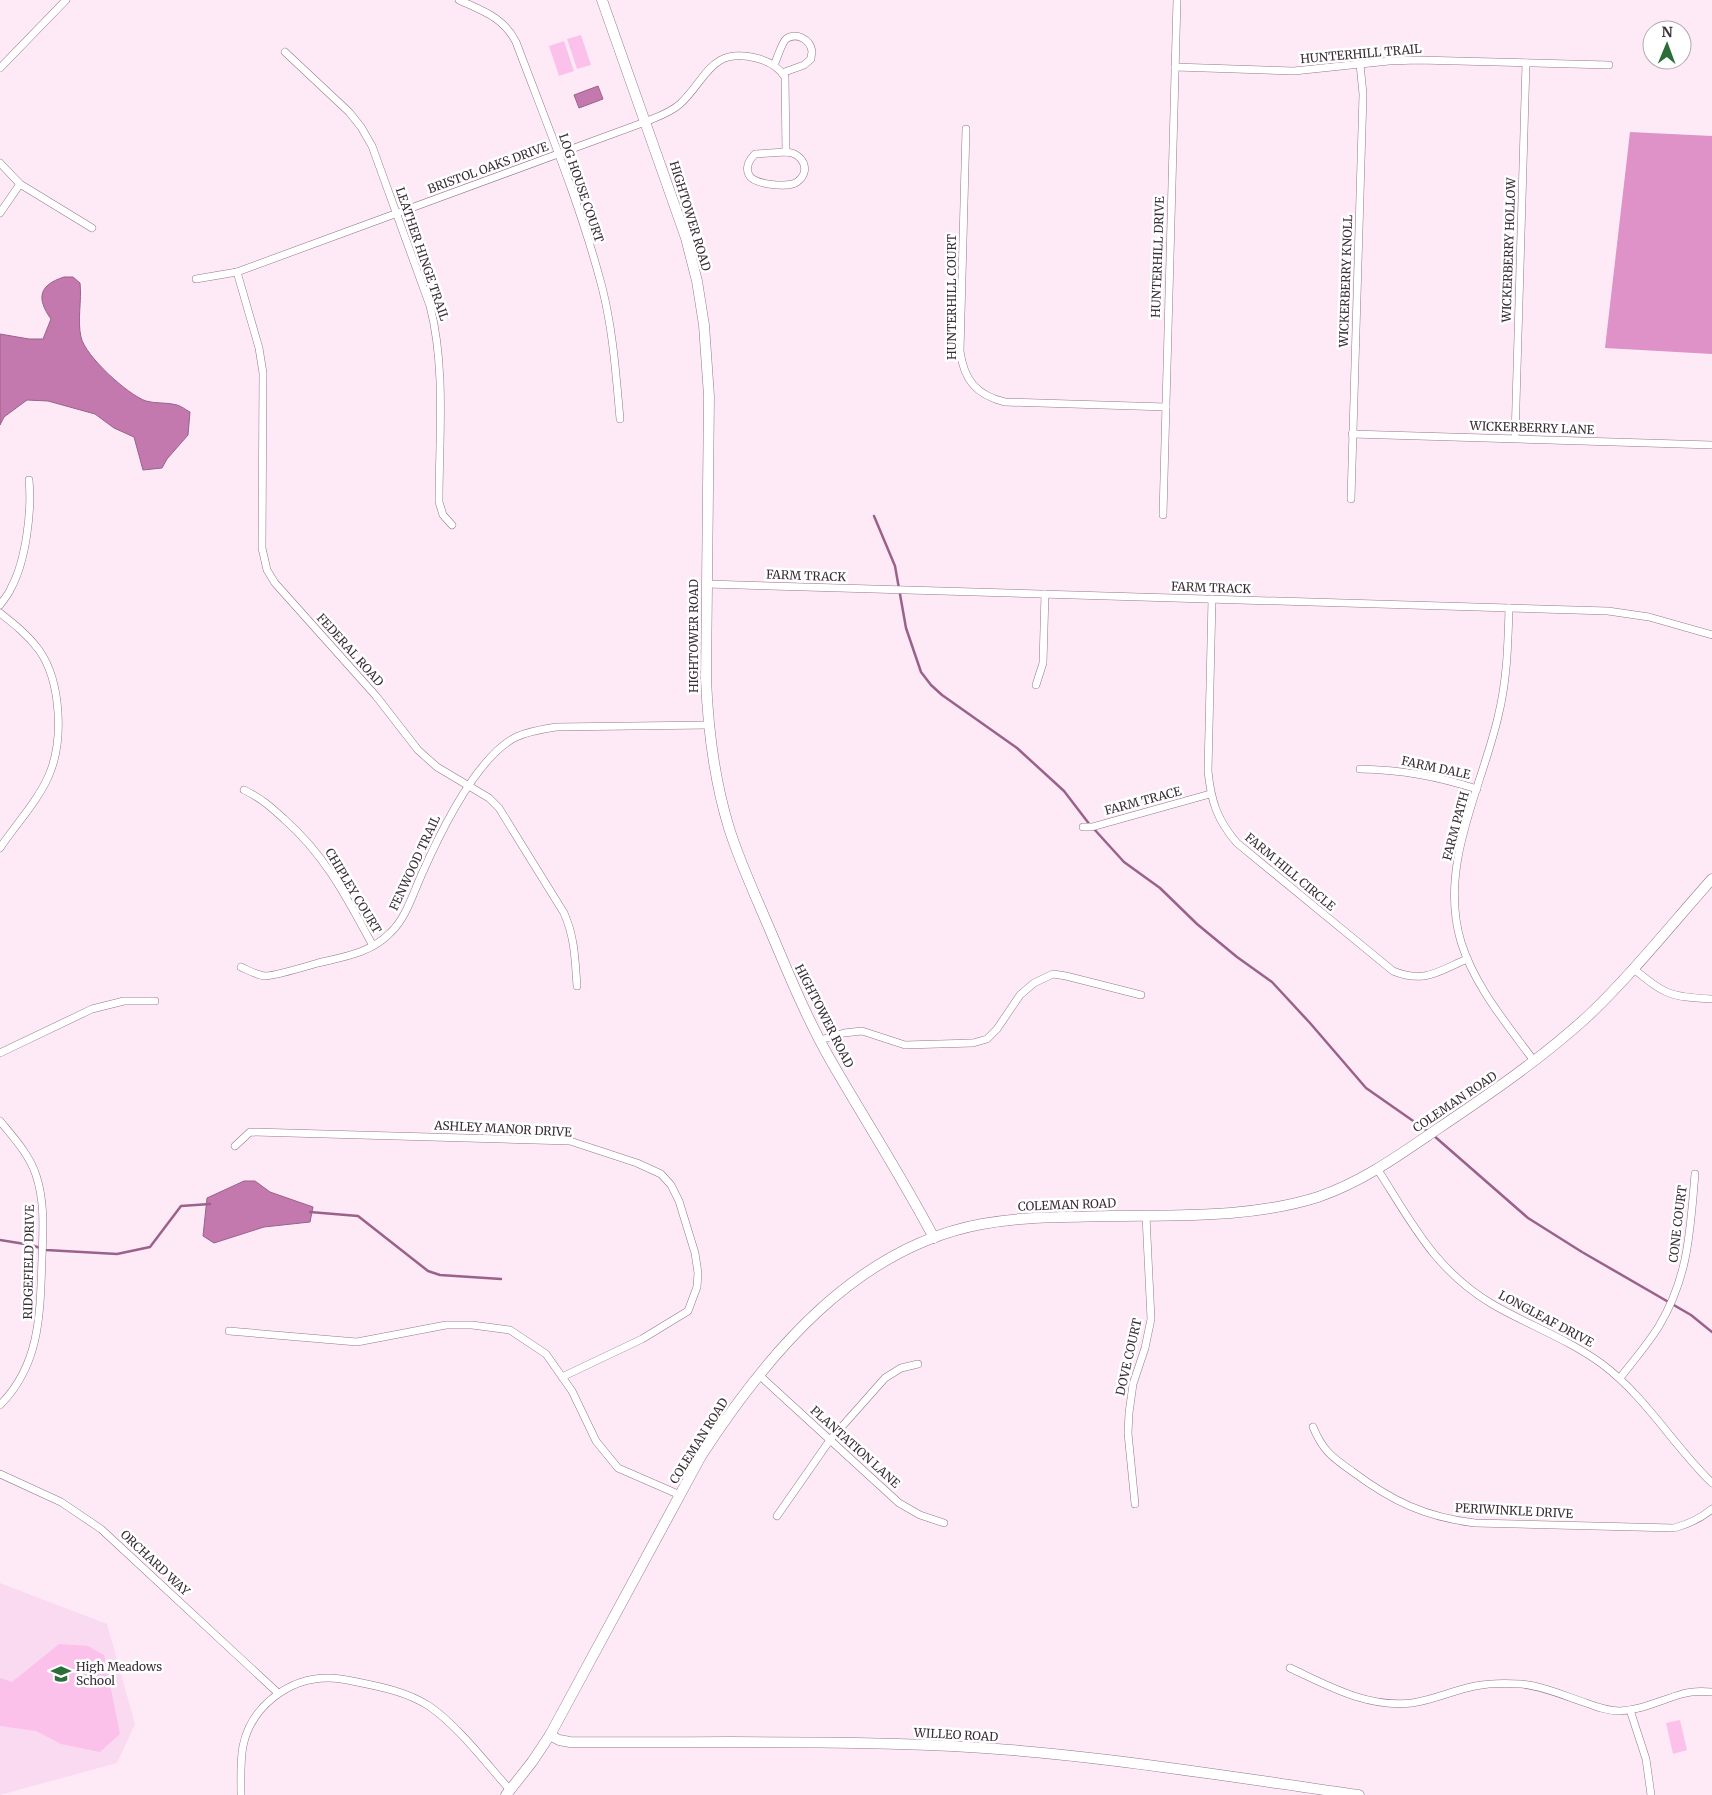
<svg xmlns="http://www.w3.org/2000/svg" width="1712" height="1795" font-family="Merriweather,serif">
  <rect width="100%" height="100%" fill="#feeaf7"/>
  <path fill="#fadaf0" d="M0,1583L107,1624L135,1724L117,1763L0,1795Z"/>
  <g fill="#fcc1ea">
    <path d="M581,35L591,65L577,69L567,39Z"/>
    <path d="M564,41L574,71L559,76L549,46Z"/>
    <path d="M59,1644L88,1646L104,1655L120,1734L100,1752L61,1744L36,1731L0,1726V1678L12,1682Z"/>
    <path d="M1680,1720L1687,1750L1673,1754L1666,1723Z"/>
  </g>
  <path fill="#de92c8" d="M1630,132L1712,136V354L1605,348Z"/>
  <g fill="#c379ae" stroke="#9a628a">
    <path d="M598,86L603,99L579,108L574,95Z"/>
    <path d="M64,277H73L80,283C82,301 77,320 81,337C85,356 128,395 146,401C156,404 167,402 177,405C181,406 186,410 190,412L188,435L167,459L162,468L143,470L134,437L114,428L95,414L48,401L27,400L4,417L0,425V334L29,339H43L51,319C36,298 39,285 64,277Z"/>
    <path d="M244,1181H255L270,1192L313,1207L310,1222L264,1227L214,1243L203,1236L207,1198Z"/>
  </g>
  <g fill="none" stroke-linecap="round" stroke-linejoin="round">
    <g stroke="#9a628a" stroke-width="2.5">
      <path d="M874,516L895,566L906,628L921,672L931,685L942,695L1017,748L1064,791L1090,825"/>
      <path d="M1094,829L1124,862L1160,888L1197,924L1237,957L1272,982L1310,1023L1366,1088L1429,1132"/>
      <path d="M1433,1135L1528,1218L1582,1252L1691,1315L1712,1332"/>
      <path d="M310,1212L358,1216L428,1271L440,1275L501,1279"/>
      <path d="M0,1240L31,1245L46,1250L117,1254L150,1247L181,1206L210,1204"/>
    </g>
    <defs>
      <g id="street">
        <path d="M459,0C483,11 503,17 516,42C546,122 580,203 602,287C613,330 616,375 620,419"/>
        <path d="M285,52L349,112L361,127L372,146L430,306C446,368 439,438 439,502L443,515L452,525"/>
        <path d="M774,65C777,59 782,42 786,39C796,32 810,39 812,51C812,53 811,56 811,59L804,65L782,73"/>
        <path d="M1175,67L1294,71L1389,61L1418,60L1609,65"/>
        <path d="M0,68L66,0"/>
        <path d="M966,129L960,351C964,380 976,395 1005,402L1166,407"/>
        <path d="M786,152C803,153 812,171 797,182C789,188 754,185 749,175C745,167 749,160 755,154Z"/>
        <path d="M0,163L20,184L92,228"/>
        <path d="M0,213L20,184"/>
        <path d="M237,272L259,348L263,373L262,548L267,570L275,583L376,696L418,750L437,767L489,798L499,808L564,913C575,938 575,960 577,986"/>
        <path d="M196,279L237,272L645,122C657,117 670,113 680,104C707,79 710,47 756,58C768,61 778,66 785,77L786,152"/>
        <path d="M1352,434L1712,445"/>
        <path d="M1515,438L1526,63"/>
        <path d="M1351,499L1363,94L1360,64"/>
        <path d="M1163,515L1177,0"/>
        <path d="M707,584L1608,611L1649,617L1712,635"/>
        <path d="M1212,599L1208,771C1211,801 1217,820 1237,843L1393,971C1424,984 1439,971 1467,959"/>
        <path d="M0,605C4,599 9,594 11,588C26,561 32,510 29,480"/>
        <path d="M1509,608C1508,645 1507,681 1498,717C1481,790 1438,866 1461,942C1475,987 1507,1024 1534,1061"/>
        <path d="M0,613C14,624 28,635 39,650C61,681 64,740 49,775C38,801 16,824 0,848"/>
        <path d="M1036,685L1043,663L1045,594"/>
        <path d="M1360,769C1403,770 1436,776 1477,789"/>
        <path d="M244,790C261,798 271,807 284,819C326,856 347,898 373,946"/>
        <path d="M1083,827H1092L1210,794"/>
        <path d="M241,967C248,970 258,976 266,976C278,975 304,967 318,963C343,957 371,953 390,933C406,918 412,896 421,876C439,835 475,758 516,737C529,731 543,729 556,727L708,725"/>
        <path d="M1633,968C1664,995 1671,997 1712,999"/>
        <path d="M820,1040L844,1033L862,1031L905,1045L973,1043L987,1039L997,1029L1020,995L1034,983L1053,974L1066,976L1141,995"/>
        <path d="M0,1053L92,1009L124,1001H155"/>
        <path d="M0,1121C14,1138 29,1154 36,1175C45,1202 43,1230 42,1258C40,1312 41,1364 0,1405"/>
        <path d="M235,1146L250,1132L570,1141L637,1163L661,1174L671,1185L679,1201L695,1253L698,1273L697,1287L688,1311L642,1339L562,1377"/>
        <path d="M1378,1170C1412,1223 1435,1270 1492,1304C1528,1325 1568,1339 1602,1364C1646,1397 1673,1445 1712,1483"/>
        <path d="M229,1331L357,1342L446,1325H472L510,1330L546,1354L572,1391L596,1441L618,1468L680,1495"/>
        <path d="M759,1375L899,1503L920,1515L944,1523"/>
        <path d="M1620,1378C1633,1361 1648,1344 1659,1326C1689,1276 1690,1230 1695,1174"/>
        <path d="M1313,1427C1323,1451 1332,1457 1353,1472C1392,1501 1425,1517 1475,1523L1674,1528C1689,1524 1700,1519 1712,1509"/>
        <path d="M0,1474L61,1502L101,1529L278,1693"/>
        <path d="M1135,1504L1128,1433L1129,1413L1133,1384L1145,1348L1151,1319L1146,1216"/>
        <path d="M777,1516L830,1440L885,1378L901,1368L918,1364"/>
        <path d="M1290,1668C1329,1686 1367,1708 1412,1703C1434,1700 1454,1690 1475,1686C1490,1683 1505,1683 1521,1684C1543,1686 1565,1696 1586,1703C1597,1707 1608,1711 1620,1711C1642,1710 1661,1700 1682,1694C1692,1691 1702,1691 1712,1692"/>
        <path d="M1630,1710L1646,1759L1651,1795"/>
        <path d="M241,1795C241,1779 240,1762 243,1746C251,1707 288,1678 328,1678C338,1678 348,1680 357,1682C382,1687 407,1692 429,1706C458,1726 486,1763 510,1790"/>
      </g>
      <g id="secondary">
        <path d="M602,0L686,238L697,281L704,325L709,396L706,679C708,730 714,779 729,828C740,863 756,897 770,930C789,975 807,1019 831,1061C865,1120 902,1177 934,1238"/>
        <path d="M550,1735L559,1740L570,1742C698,1743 825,1740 952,1746C1088,1753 1224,1776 1359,1795"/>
        <path d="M506,1795L532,1762L550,1735L701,1456C767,1354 856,1247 982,1224C1025,1216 1067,1217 1111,1216C1180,1215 1252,1218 1318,1197C1362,1182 1398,1156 1436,1130C1488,1095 1541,1059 1588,1016C1632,974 1671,925 1712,879"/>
      </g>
    </defs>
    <use href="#street" stroke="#95788c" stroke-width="8"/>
    <use href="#secondary" stroke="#95788c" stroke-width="11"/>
    <use href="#street" stroke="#fff" stroke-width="7"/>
    <use href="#secondary" stroke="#fff" stroke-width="10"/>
  </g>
  <defs>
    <symbol id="school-bare" viewBox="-9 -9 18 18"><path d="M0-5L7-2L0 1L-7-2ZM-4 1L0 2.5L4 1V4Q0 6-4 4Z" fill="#2b6e39" stroke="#fff" stroke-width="2.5" paint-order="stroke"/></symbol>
  </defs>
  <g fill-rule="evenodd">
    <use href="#school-bare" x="47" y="1660" width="28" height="28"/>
  </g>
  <g text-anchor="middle" stroke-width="5" stroke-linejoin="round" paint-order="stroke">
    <g font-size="12" fill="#3a2e36" stroke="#fff">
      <text transform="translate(1361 54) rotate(-5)" y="4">HUNTERHILL TRAIL</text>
      <text transform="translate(488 168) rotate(-20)" y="4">BRISTOL OAKS DRIVE</text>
      <text transform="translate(581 188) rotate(71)" y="4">LOG HOUSE COURT</text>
      <text transform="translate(690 216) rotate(73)" y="4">HIGHTOWER ROAD</text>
      <text transform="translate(1509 250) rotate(-88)" y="4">WICKERBERRY HOLLOW</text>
      <text transform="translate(422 254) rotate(71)" y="4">LEATHER HINGE TRAIL</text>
      <text transform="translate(1158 257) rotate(-88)" y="4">HUNTERHILL DRIVE</text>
      <text transform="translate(1346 281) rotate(-88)" y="4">WICKERBERRY KNOLL</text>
      <text transform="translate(952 297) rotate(-90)" y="4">HUNTERHILL COURT</text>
      <text transform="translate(1532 428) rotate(2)" y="4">WICKERBERRY LANE</text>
      <text transform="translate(806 576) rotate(2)" y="4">FARM TRACK</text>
      <text transform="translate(1211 588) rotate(2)" y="4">FARM TRACK</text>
      <text transform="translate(694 636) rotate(-90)" y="4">HIGHTOWER ROAD</text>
      <text transform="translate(350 650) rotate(48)" y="4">FEDERAL ROAD</text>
      <text transform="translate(1436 768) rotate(12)" y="4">FARM DALE</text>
      <text transform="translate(1143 801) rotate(-15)" y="4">FARM TRACE</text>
      <text transform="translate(1456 826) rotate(-75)" y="4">FARM PATH</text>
      <text transform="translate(415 863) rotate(-65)" y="4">FENWOOD TRAIL</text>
      <text transform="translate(1290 872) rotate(40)" y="4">FARM HILL CIRCLE</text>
      <text transform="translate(353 891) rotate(59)" y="4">CHIPLEY COURT</text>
      <text transform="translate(824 1016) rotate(63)" y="4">HIGHTOWER ROAD</text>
      <text transform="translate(1455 1102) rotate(-34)" y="4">COLEMAN ROAD</text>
      <text transform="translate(503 1129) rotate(3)" y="4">ASHLEY MANOR DRIVE</text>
      <text transform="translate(1067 1205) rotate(-2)" y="4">COLEMAN ROAD</text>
      <text transform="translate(1678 1224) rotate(-83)" y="4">CONE COURT</text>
      <text transform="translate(29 1262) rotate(-89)" y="4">RIDGEFIELD DRIVE</text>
      <text transform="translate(1546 1319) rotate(28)" y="4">LONGLEAF DRIVE</text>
      <text transform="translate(1129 1357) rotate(-77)" y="4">DOVE COURT</text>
      <text transform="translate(699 1441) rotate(-58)" y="4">COLEMAN ROAD</text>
      <text transform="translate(855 1447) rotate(42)" y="4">PLANTATION LANE</text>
      <text transform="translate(1514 1511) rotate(3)" y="4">PERIWINKLE DRIVE</text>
      <text transform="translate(155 1563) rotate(43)" y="4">ORCHARD WAY</text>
      <text transform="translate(956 1735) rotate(3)" y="4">WILLEO ROAD</text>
    </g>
    <g font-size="12" fill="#3a2e36" stroke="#fff" text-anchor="start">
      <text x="76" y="1671">High Meadows<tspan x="76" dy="14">School</tspan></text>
    </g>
  </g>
  <g transform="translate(1667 45) rotate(1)"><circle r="24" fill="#ffffff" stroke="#b0abaf"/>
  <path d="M0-4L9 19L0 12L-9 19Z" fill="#2b6e39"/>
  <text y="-8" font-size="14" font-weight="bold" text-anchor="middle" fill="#3a2e36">N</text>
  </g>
</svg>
